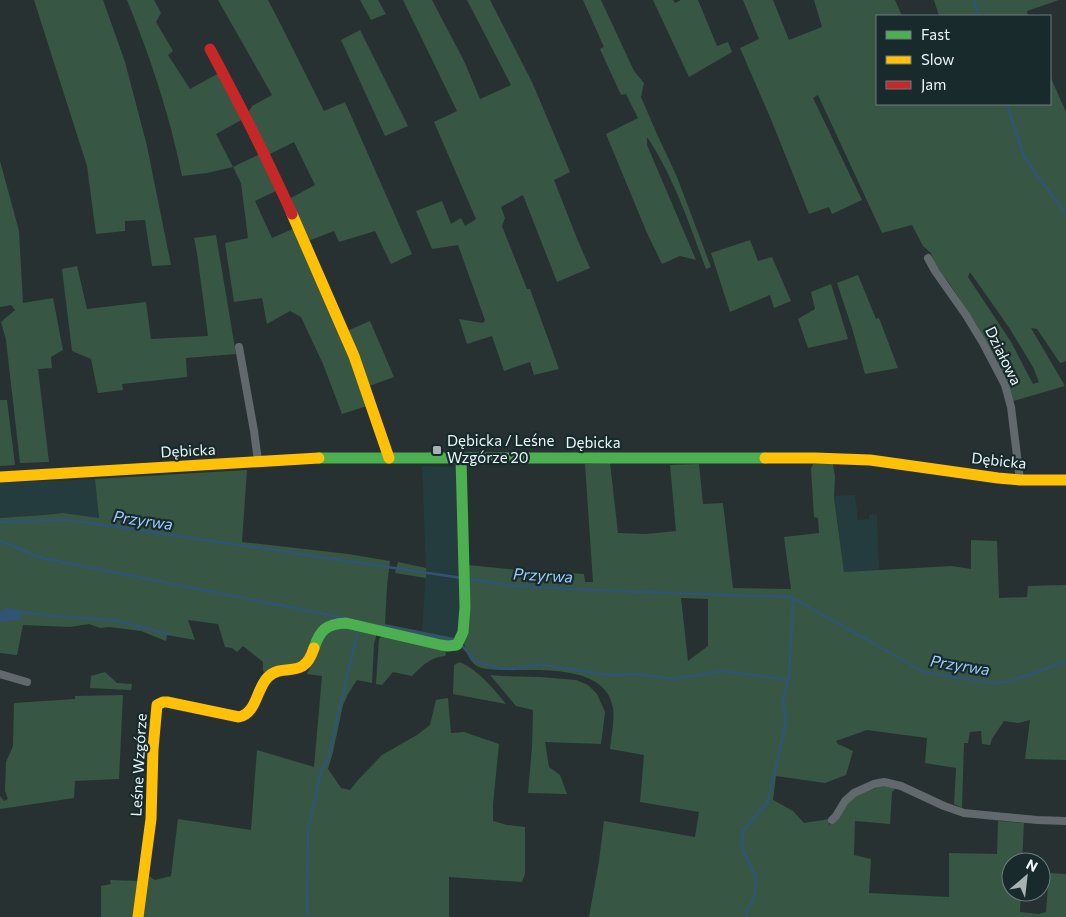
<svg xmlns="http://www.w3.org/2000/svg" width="1066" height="917" font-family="Commissioner,sans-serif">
  <rect width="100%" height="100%" fill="#273132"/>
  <g fill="#243c3e">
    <path d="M422,466L457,467L463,607L456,638L422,631L426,568Z"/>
    <path d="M95,479L99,518L63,513L44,515L0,518V483Z"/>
    <path d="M855,495L858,520L869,519V515L877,514L879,570L844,572L834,496Z"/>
  </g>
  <g fill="#375744" fill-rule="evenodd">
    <path d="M34,0H103L125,62L147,146L171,265L152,266L145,220L125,221V231L96,234L87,166Z"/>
    <path d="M127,0H154L161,13L156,22L173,51L168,55L190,89L219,73L243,119L216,134L233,167L260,154L278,190L255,201L272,238L295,228L349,352L367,406L342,414L323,364L301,317L290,311L267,324L262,298L234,302L225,243L248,238L241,183L233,167L207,173L182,176C170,116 150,56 127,0Z"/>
    <path d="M218,0H268L282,27L324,111L345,102L412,254L391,264L375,231L339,242L334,231L308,241L289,199L315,185L294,142L268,155L247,114L252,106L272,95Z"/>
    <path d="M360,0H378L386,14L371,20Z"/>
    <path d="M403,0H432L464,61L480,99L511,85L467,0H490L532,82L570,172L554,180L578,241L590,268L557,282L523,195L501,207L505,218L502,226L527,289H530L559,369L534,375L530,362L504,371L492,336L467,344L459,319L483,323L485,320L458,245L432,249L416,211L442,201L451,224L461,218L465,226L476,219L434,122L457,111Z"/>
    <path d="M583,0H601L634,71L644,83L641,97L656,132L677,177L711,267L706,269C690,226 673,175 647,137V145L696,260L680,256L662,264L647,233L606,134L638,118L626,94L621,95L600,49L604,47Z"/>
    <path d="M653,0H673L675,3L681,0H698L717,46L728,42L732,52L689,77Z"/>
    <path d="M743,0H773L789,40L822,27L814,0H895L902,16H877V104H1050V76L1066,112V361L1060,363L1037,329L1031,328L1065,386L1013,401L997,361L977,325L949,283L937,269L931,253L923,246L912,225L882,233L818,95L813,98L862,200L832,214L829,207L809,214L770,117L740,48L759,39ZM970,272L1010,329L1033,367L1039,382L1033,384L1011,342L968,277Z"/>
    <path d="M934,0H1059L1027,11L1028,16H939Z"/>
    <path d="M360,30L408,126L385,136L341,40Z"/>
    <path d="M0,161L19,231L23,303L53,298L63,350L51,357L52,368L38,369L49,462L20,463L6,340L1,322L15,310L11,305L0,307Z"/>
    <path d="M216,235L236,354L186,358L187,377L122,384L123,390L98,393L91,359L72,351L62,269L77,266L87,309L146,302L151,339L208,336L197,253L194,238Z"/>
    <path d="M750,240L758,261L772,257L791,301L774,308L770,295L730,312L711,253Z"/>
    <path d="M858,275L876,319L879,318L898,368L865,374L852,328L837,283Z"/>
    <path d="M831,284L848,339L808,348L798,319L815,309L811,292Z"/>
    <path d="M370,321L394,377L369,386L347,331Z"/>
    <path d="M0,400H7L15,465L0,466Z"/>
    <path d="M610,463L618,533L646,534L676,531L670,465L699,464L703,504L723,503L733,588L791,589L784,537L819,533L818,518L814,517L811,469L813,464H833L835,477L834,498L844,572L952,566L971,569V540L997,541L999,598L1027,597L1028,586L1066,585V760L1025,759L1030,720L1018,723L1004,721L992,739L990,745L982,744L981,731L970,732L968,743H964L962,808L954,804L956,768L925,763L927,738L867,730L836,741L838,744L853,751L846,775L825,783L776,776L773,800L793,811L804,823L829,819V825L839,817L852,797L887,784L895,789L892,792L890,824L855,821L854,855L871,859L869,893L949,897V853L997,854L998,821L1024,823L1022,862H1011V892H1021L1020,912L1039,914L1046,912L1049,873L1066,874V917H589L599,861L604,821L695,837L699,812L640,802L644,755L610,749C611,739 615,718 613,708C606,664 539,671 507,670C500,670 483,670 477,666C469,661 466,652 464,643L468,565L539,572H552L584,574L585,582H593L585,464ZM681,598L708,599V646L688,661Z"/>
    <path d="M247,470L242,542L348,554L390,561L387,586L385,624L455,638V642L333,621L306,660L266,674L263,671V662L243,646L237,652L232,648L225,647L218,624L188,620L195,640L167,635L166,641L141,631L109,627L100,628L89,624L70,627L23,625L17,655L0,653V518L44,515L63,513L99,518L95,479Z"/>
    <path d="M398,562L426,568V578L395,573Z"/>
    <path d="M335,627H358L377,633L374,644L372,683L357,680L348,694L343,705L333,752L328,769L341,788L350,790L358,780L382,755L417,735L430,725L436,700L448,698L451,733L464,732L499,744L493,804V821L507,825L525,827V874L522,882L449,877V917H141L147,875L155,880L171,876L178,819L251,830L257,750L314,767L322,676L307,674L325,634Z"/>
    <path d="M384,634L445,648L446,654L445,656C430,657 422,666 412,676L393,672L382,685L376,684L379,639Z"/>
    <path d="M460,662C479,671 493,688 506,704L453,694L454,665Z"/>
    <path d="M105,672L117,683L132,684L131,690L90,688L91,676Z"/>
    <path d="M490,675L502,676L540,677L576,680L588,685L597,694L605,712L601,744L545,742L549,767L560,775L567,794L528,793L532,747L533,710L516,706Z"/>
    <path d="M123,695L119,779L75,781L74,798L0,809V796L4,801L8,799L5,791L6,762L13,746L14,703L75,699V696Z"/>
    <path d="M110,880L141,881L134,917H101V886L111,884Z"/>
  </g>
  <path fill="#315475" d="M5,608L20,610L22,614L21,619C14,621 7,620 0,622V613Z"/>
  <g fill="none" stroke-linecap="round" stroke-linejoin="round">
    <g stroke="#315475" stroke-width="2.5">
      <path d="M974,0L979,16"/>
      <path d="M1007,104L1024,157L1066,214"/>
      <path d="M0,522L69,520L462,578"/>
      <path d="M0,541L42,558L344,618"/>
      <path d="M467,579L515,586L617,591L789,597L800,602L924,672L992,683C1018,682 1042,669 1066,661"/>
      <path d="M18,612L53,616L114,620L169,634"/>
      <path d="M379,625L455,640"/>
      <path d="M461,645L476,661L498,668L513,669L537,664L609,675L637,674L674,679L724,671L789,680L793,600"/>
      <path d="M307,915L308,830L321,772L328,759L356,638L359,628"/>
      <path d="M746,917L747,911L755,895L756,877L742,849L743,831L768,801L786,722L783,700L788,681"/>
    </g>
    <g stroke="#61696d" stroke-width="8">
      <path d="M928,258L935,271L966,315L983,343L1005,385L1011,407L1020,480"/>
      <path d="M239,347L254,431L258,461"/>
      <path d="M0,674L27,682"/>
      <path d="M832,820L836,816L845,801L854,793L874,784L884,782L901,786L944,806L964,813L1037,820L1066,821"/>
    </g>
    <g stroke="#4caf50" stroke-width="11">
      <path d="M319,458H765"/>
      <path d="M314,648C320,630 326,624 346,623L441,645L448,646L457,645L463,632L465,607L461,458"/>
    </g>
    <g stroke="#ffc107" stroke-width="11">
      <path d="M292,214L354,356L389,458"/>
      <path d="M765,458H815L870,460L998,478L1020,480H1066"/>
      <path d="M0,477L319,458"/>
      <path d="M138,917L151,819L153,749L157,705L163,702H167L239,717C257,713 256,689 268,677C285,661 303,682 314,648"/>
    </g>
    <path stroke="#c62828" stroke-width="11" d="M210,49C239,103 267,158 292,214"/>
  </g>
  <rect fill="#a7b2b3" stroke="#192a2c" stroke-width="2" x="432" y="445" width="10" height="10" rx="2.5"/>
  <g text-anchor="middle" stroke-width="4.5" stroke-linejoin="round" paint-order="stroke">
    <g font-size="15" fill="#ecf7f8" stroke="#192a2c">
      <text transform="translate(1003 356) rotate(64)" y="5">Działowa</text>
      <text x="593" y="448">Dębicka</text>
      <text transform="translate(188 451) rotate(-3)" y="5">Dębicka</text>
      <text transform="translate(999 461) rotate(6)" y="5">Dębicka</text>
      <text transform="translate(139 765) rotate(-87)" y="5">Leśne Wzgórze</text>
    </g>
    <g font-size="15" fill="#ecf7f8" stroke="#192a2c" text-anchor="start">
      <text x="447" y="446">Dębicka / Leśne<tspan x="447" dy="17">Wzgórze 20</tspan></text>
    </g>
    <g font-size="16" font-style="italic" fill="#9eccfc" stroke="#192a2c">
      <text transform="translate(143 520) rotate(8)" y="6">Przyrwa</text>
      <text transform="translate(543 575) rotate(3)" y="6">Przyrwa</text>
      <text transform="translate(960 665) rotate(9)" y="6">Przyrwa</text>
    </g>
  </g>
  <rect x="876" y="15" width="175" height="90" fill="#192a2c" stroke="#6d7c7e"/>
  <rect x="886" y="31" width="25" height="8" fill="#4caf50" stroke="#6d7c7e"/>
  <text x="921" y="40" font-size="15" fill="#ecf7f8">Fast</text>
  <rect x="886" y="56" width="25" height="8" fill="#ffc107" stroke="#6d7c7e"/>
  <text x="921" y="65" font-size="15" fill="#ecf7f8">Slow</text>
  <rect x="886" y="81" width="25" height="8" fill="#c62828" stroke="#6d7c7e"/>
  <text x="921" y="90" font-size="15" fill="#ecf7f8">Jam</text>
  <g transform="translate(1026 877) rotate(28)"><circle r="24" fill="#192a2c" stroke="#6d7c7e"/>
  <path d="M0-4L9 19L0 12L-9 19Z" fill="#a7b2b3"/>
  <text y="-8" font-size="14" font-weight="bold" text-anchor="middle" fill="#ecf7f8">N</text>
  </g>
</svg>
